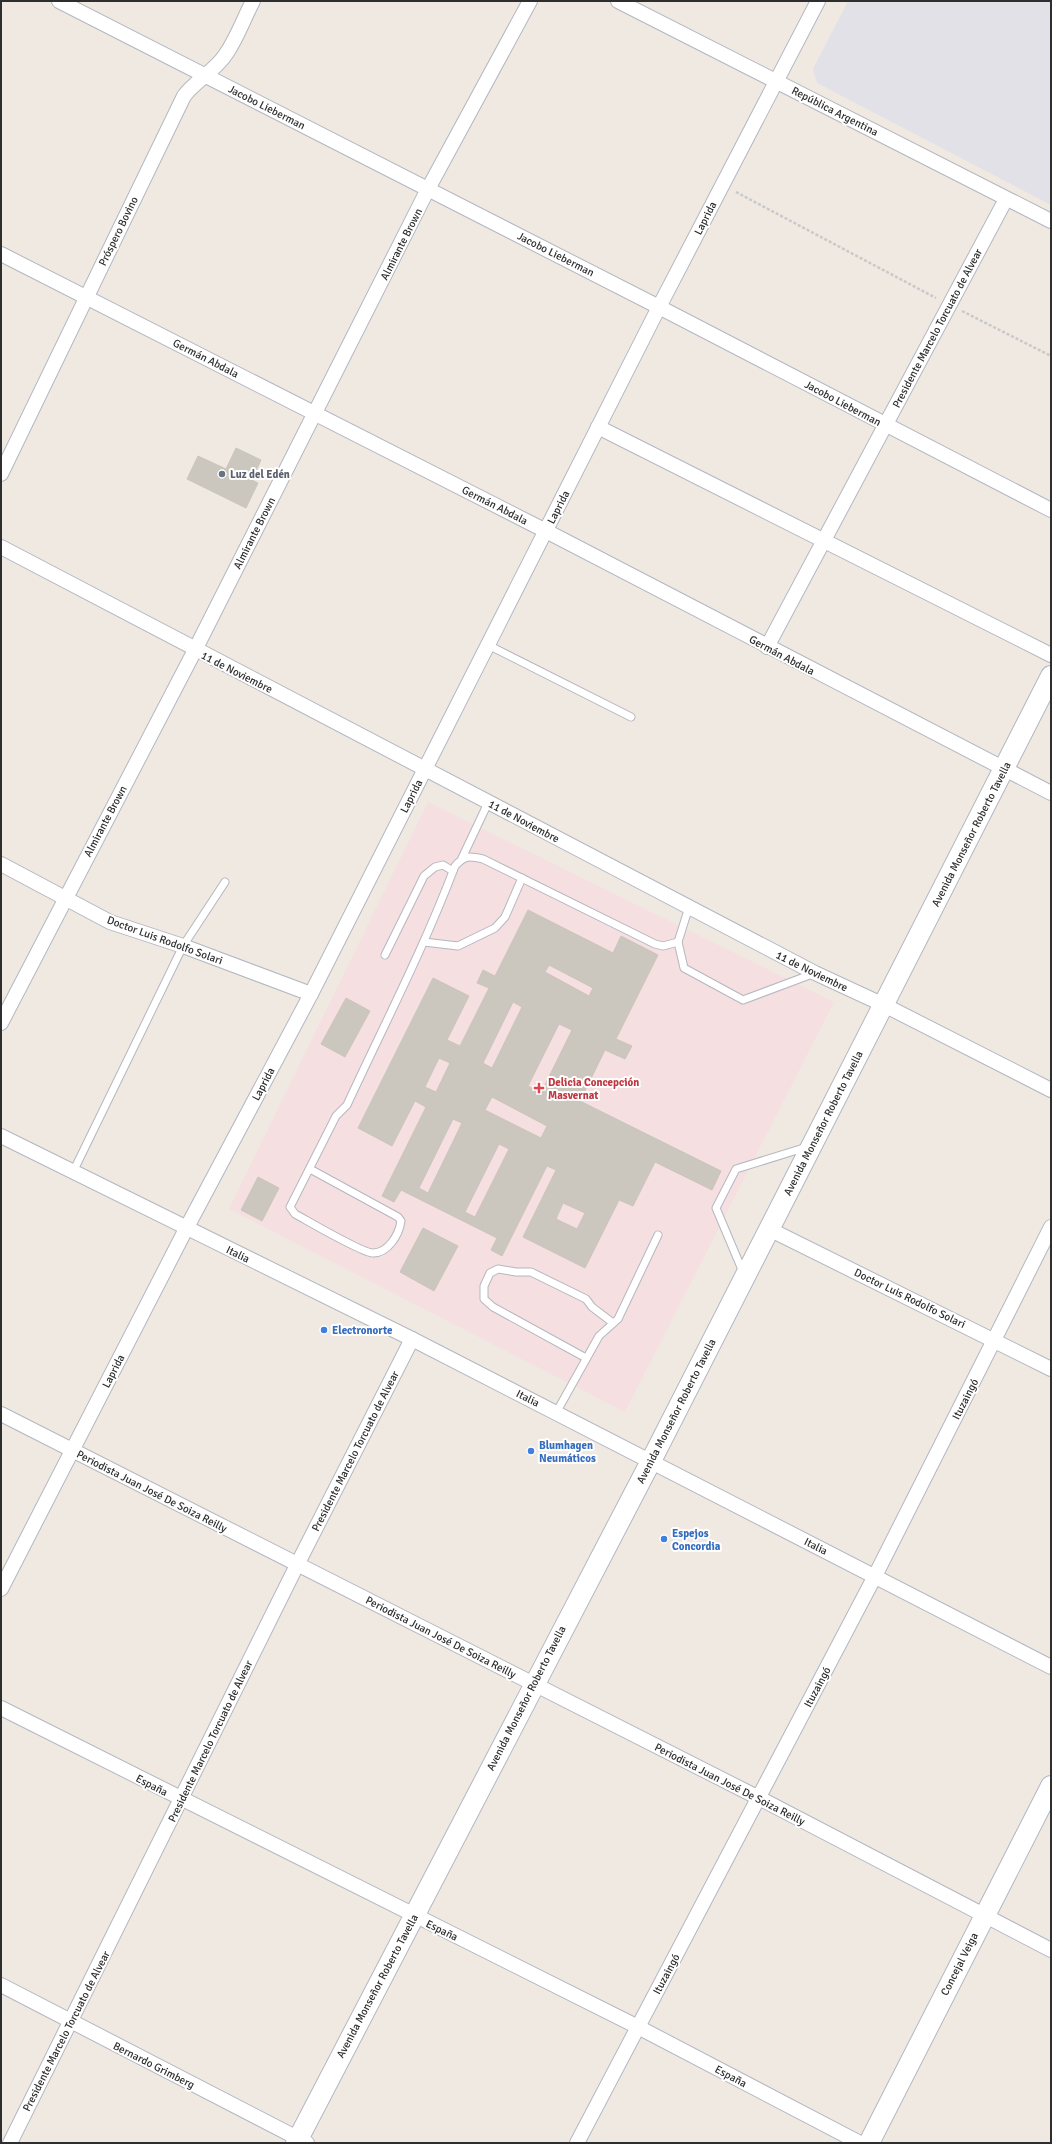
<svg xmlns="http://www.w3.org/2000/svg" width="1052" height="2144" font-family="Signika,sans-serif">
  <rect width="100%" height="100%" fill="#efe9e1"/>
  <path fill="#e3e1e8" d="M848,1H1051V205L817,83L813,69Z"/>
  <path fill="#f5dfe0" d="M428,802L834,1002L625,1412L229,1209Z"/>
  <g fill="#cbc7bf" stroke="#cbc5ba" fill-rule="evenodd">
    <path d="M236,448L261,460L252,480L258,483L246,508L187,479L198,456L226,469Z"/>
    <path d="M528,910L613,953L621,936L658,955L616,1039L632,1046L625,1059L605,1050L580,1101L721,1171L712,1190L655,1162L633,1206L619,1200L585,1268L523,1237L556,1170L547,1166L502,1256L491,1250L497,1238L401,1190L394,1202L382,1196L426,1107L415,1101L392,1146L358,1128L433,978L469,996L447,1040L460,1046L489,988L477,983L483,970L495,976ZM549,965L593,988L589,996L545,972ZM513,1002L522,1007L492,1068L483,1063ZM559,1024L572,1030L541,1093L528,1086ZM439,1058L450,1063L436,1092L425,1087ZM492,1097L547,1126L541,1138L485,1110ZM453,1119L462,1123L428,1193L419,1188ZM499,1144L509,1149L475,1217L465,1212ZM563,1203L585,1213L577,1229L556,1219Z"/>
    <path d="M346,998L370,1011L345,1057L321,1044Z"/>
    <path d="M258,1177L279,1188L262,1221L241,1210Z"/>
    <path d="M423,1228L458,1246L434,1291L400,1272Z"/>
  </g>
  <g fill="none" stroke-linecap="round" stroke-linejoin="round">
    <defs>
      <g id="lane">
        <path d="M488,645L631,717"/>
        <path d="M462,858L488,803"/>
        <path d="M689,907L678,942L684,968L743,1000L815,973"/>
        <path d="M424,942L458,946L495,928L505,917L522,878"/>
        <path d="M385,955L424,876L435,867L443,865L453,871"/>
        <path d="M310,1169L398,1217L401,1221C399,1235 388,1253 373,1253C362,1253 308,1221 295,1214L290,1207L336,1116L347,1105C384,1025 424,948 455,866C465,855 469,856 483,859L655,944L663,946L678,942"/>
        <path d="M73,1172L183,946L225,882"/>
        <path d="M743,1272L716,1208L736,1169L807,1147"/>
        <path d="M586,1358L493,1307L484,1299V1286L490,1273L498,1269L516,1272H531L586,1299L592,1307L613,1323"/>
        <path d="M556,1413L599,1336L618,1319L658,1235"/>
      </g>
      <g id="street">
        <path d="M59,1L659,307L1051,510"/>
        <path d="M618,1L1051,221"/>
        <path d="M1,254L546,531L1051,793"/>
        <path d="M598,427L1051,655"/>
        <path d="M1,474L184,96C196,80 215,71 226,54C237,38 244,18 253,1"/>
        <path d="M1,547L815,973L884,1005L1051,1090"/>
        <path d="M767,647L1006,199"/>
        <path d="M1,864L110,922L183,946L311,994"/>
        <path d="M1,1023L195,650L428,189L530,1"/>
        <path d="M1,1136L412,1339L1051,1667"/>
        <path d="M769,1229L1051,1369"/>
        <path d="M1,1414L759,1798L1051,1950"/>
        <path d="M1,1589L186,1229L311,994L659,307L818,1"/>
        <path d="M1,1708L638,2027L860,2143"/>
        <path d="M1,1985L307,2143"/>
        <path d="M10,2143L297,1565L412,1339"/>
        <path d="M577,2143L875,1576L1051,1227"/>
      </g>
      <g id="secondary">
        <path d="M296,2143L651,1461L1051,676"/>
        <path d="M869,2143L1051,1786"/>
      </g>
    </defs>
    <use href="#lane" stroke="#b4b7c1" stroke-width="9"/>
    <use href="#street" stroke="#b4b7c1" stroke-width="16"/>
    <use href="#secondary" stroke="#b4b7c1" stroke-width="22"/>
    <g stroke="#c9c9c9" stroke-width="2.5" stroke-dasharray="3 2" stroke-linecap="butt">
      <path d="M736,192L936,298"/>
      <path d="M962,311L1051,356"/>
    </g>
    <use href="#lane" stroke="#fff" stroke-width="7"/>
    <use href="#street" stroke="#fff" stroke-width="14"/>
    <use href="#secondary" stroke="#fff" stroke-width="20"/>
  </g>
  <circle fill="#6b7280" stroke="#fff" stroke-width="1.5" cx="222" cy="474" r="4"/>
  <path fill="#e0444e" stroke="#fff" stroke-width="1.5" d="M537 1082h4v4h4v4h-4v4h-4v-4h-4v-4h4z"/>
  <g fill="#3f7fe0" stroke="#fff" stroke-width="1.5">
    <circle cx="324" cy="1330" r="4"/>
    <circle cx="531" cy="1451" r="4"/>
    <circle cx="664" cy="1539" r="4"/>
  </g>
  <g text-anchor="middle" stroke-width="4" stroke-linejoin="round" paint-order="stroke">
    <g font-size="11" fill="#2e2e2e" stroke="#fff">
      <text transform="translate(267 107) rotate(27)" y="4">Jacobo Lieberman</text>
      <text transform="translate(835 111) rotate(27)" y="4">República Argentina</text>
      <text transform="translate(705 218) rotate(-63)" y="4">Laprida</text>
      <text transform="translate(118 231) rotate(-64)" y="4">Próspero Bovino</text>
      <text transform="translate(401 244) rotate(-63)" y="4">Almirante Brown</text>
      <text transform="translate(556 254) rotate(27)" y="4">Jacobo Lieberman</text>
      <text transform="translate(937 328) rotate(-62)" y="4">Presidente Marcelo Torcuato de Alvear</text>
      <text transform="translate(206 358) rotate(27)" y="4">Germán Abdala</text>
      <text transform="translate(843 403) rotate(28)" y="4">Jacobo Lieberman</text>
      <text transform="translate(495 505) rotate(27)" y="4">Germán Abdala</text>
      <text transform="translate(558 507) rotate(-63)" y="4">Laprida</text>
      <text transform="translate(254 533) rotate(-63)" y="4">Almirante Brown</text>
      <text transform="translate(782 655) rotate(28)" y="4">Germán Abdala</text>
      <text transform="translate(237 672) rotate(27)" y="4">11 de Noviembre</text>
      <text transform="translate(411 796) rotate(-63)" y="4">Laprida</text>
      <text transform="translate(105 821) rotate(-62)" y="4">Almirante Brown</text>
      <text transform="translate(524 821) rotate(28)" y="4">11 de Noviembre</text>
      <text transform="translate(971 834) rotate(-63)" y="4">Avenida Monseñor Roberto Tavella</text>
      <text transform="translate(165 940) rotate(20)" y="4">Doctor Luis Rodolfo Solari</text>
      <text transform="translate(812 971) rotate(26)" y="4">11 de Noviembre</text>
      <text transform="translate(263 1084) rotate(-62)" y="4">Laprida</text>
      <text transform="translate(823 1123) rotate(-63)" y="4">Avenida Monseñor Roberto Tavella</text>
      <text transform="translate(238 1254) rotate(26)" y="4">Italia</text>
      <text transform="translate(910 1298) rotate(26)" y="4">Doctor Luis Rodolfo Solari</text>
      <text transform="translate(113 1371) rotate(-63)" y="4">Laprida</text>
      <text transform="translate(528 1398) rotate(27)" y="4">Italia</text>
      <text transform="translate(965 1399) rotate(-63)" y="4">Ituzaingó</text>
      <text transform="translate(676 1411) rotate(-63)" y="4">Avenida Monseñor Roberto Tavella</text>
      <text transform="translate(355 1451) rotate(-63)" y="4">Presidente Marcelo Torcuato de Alvear</text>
      <text transform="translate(152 1491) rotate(27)" y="4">Periodista Juan José De Soiza Reilly</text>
      <text transform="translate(816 1546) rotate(27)" y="4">Italia</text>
      <text transform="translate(441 1637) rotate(27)" y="4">Periodista Juan José De Soiza Reilly</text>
      <text transform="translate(817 1687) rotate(-62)" y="4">Ituzaingó</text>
      <text transform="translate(526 1698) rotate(-63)" y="4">Avenida Monseñor Roberto Tavella</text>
      <text transform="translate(210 1741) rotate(-64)" y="4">Presidente Marcelo Torcuato de Alvear</text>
      <text transform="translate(730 1784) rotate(27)" y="4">Periodista Juan José De Soiza Reilly</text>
      <text transform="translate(152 1785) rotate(27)" y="4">España</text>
      <text transform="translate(442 1930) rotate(26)" y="4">España</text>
      <text transform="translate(959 1964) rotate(-63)" y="4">Concejal Veiga</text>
      <text transform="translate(666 1974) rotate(-62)" y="4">Ituzaingó</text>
      <text transform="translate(377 1986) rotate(-62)" y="4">Avenida Monseñor Roberto Tavella</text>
      <text transform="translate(66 2031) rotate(-63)" y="4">Presidente Marcelo Torcuato de Alvear</text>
      <text transform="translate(154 2065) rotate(27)" y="4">Bernardo Grimberg</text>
      <text transform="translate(731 2076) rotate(28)" y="4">España</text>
    </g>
    <g font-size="11" font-weight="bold" fill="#5b616d" stroke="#fff" text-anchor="start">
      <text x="230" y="478">Luz del Edén</text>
    </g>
    <g font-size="11" font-weight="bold" fill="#be3a42" stroke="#fff" text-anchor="start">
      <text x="548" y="1086">Delicia Concepción<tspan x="548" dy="13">Masvernat</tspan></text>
    </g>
    <g font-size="11" font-weight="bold" fill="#366cbe" stroke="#fff" text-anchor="start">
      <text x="332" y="1334">Electronorte</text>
      <text x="539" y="1449">Blumhagen<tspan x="539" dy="13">Neumáticos</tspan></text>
      <text x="672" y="1537">Espejos<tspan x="672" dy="13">Concordia</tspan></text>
    </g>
  </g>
  <rect width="1052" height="2144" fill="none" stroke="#2e2e2e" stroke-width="4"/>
</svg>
